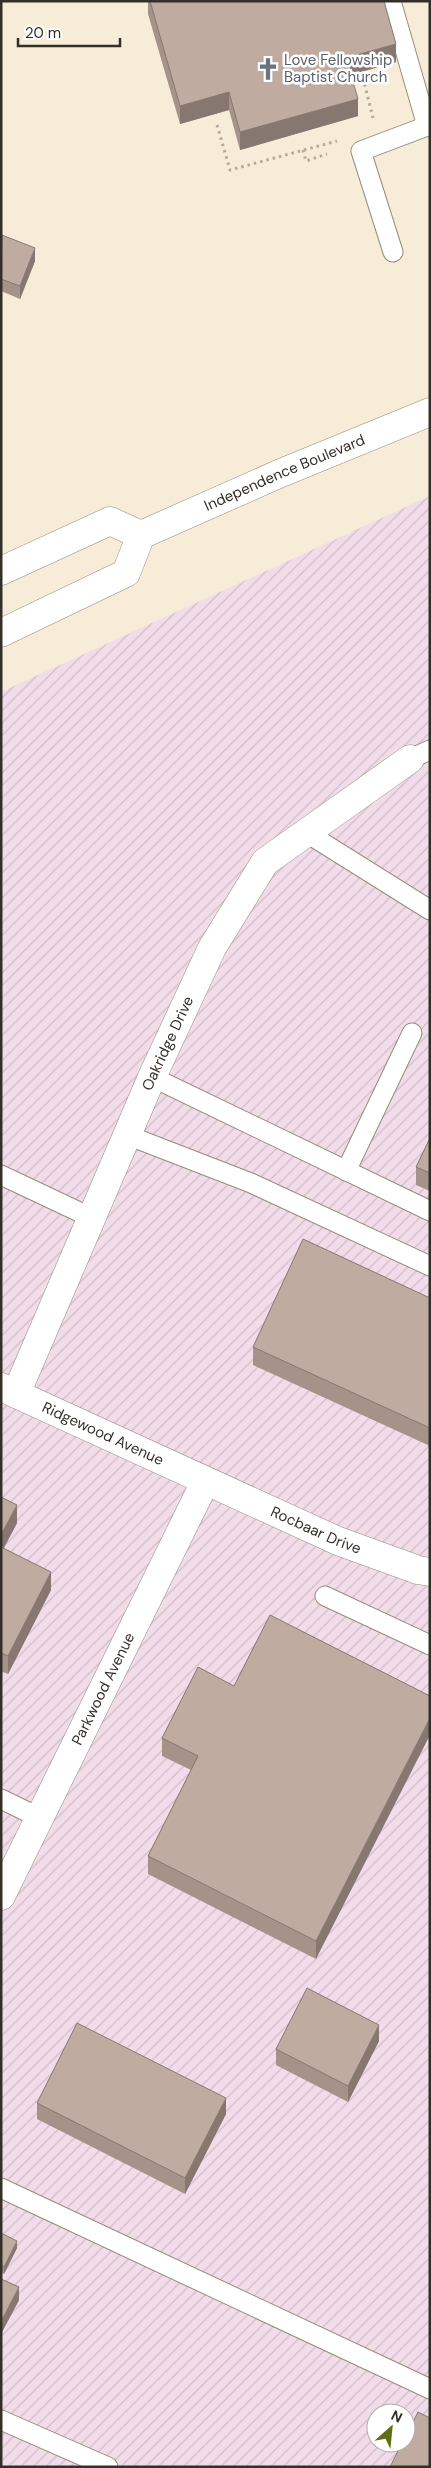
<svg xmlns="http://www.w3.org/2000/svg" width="431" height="2468" font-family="'DM Sans',sans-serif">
  <defs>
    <pattern id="industrial-furrows" width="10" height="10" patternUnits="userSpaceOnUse" patternTransform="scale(1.25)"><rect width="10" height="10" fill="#f2dce9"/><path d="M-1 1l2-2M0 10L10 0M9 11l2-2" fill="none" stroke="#d0bdc8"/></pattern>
  </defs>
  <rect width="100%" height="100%" fill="#f6ecd8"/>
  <path fill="url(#industrial-furrows)" fill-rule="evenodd" d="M430,496V2467H1V692ZM376,2413H406V2443H376Z"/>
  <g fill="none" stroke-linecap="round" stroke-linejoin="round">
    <defs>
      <g id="lane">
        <path d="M391,1L427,126"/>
        <path d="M393,252L361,151L430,125"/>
        <path d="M410,759L430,750"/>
        <path d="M307,833L430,910"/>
        <path d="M152,1077L430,1211"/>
        <path d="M127,1135L251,1183L430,1266"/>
        <path d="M346,1171L412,1033"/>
        <path d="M1,1175L92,1218"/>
        <path d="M325,1596L430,1645"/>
        <path d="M1,1799L40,1818"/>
        <path d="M1,2188L430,2389"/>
        <path d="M1,2420L108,2467"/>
      </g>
      <g id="street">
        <path id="s1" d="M1,1387L338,1541L418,1570L430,1572"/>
        <path id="s2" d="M16,1394L152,1077L212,948L265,862L410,759"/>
        <path id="s3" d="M1,1896L205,1482"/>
      </g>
      <g id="primary">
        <path d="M1,571L110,521L141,535"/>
        <path id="s4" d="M1,633L126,573L141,535L281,473L430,412"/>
      </g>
    </defs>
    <use href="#lane" stroke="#968d7a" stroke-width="21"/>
    <use href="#street" stroke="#968d7a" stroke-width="29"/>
    <use href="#primary" stroke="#968d7a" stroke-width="29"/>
    <g stroke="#b3ab9b" stroke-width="3" stroke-dasharray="2.5 4" stroke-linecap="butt">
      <path d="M363,78L373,118"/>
      <path d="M217,125L230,170L337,141"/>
      <path d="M303,150L306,161L327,154"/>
    </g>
    <use href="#lane" stroke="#fff" stroke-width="19"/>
    <use href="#street" stroke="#fff" stroke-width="28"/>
    <use href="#primary" stroke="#fff" stroke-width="28"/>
  </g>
  <g fill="#a5938a">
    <path d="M148,1H384L396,62L351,75L358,116L240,150L229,110L180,124L148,14Z"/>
    <path d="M1,236L35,261L20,299L1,291Z"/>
    <path d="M430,1138V1191L416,1185V1167Z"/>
    <path d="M430,1298V1446L253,1365V1347Z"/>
    <path d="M1,1497L17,1523L4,1548L51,1590L8,1674L1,1671Z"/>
    <path d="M234,1686L430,1696L316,1959L148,1874V1856L191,1770L162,1756V1738Z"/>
    <path d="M379,2041L348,2102L276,2065V2049Z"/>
    <path d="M37,2103L226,2114L185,2194L37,2119Z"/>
    <path d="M1,2233L17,2248L4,2274L1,2272Z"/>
    <path d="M1,2279L19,2300L2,2332H1Z"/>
  </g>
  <g fill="#867871">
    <path d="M396,44V62L346,76V58Z"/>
    <path d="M229,92V110L180,124V106Z"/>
    <path d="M358,99V116L240,150V132Z"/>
    <path d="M35,248V261L20,299V286Z"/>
    <path d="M17,1505V1523L1,1553V1535Z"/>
    <path d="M51,1572V1590L8,1674V1656Z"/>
    <path d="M430,1718V1735L316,1959V1941Z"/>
    <path d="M379,2025V2041L348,2102V2086Z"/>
    <path d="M226,2098V2114L185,2194V2178Z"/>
    <path d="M17,2241V2248L4,2274V2267Z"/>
    <path d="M19,2287V2300L2,2332V2320Z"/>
  </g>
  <g fill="#c0aba1" stroke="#867871">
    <path d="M150,1H384L396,44L346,58L358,99L240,132L229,92L180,106Z"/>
    <path d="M2,235L35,248L20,286L1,279Z"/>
    <path d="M430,1138V1173L416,1167Z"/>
    <path d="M303,1239L430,1298V1428L253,1347Z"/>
    <path d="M1,1497L17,1505L1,1535Z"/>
    <path d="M1,1547L51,1572L8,1656L1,1653Z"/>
    <path d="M270,1615L430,1696V1718L316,1941L148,1856L198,1756L162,1738L198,1667L234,1686Z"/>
    <path d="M307,1988L379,2025L348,2086L276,2049Z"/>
    <path d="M77,2023L226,2098L185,2178L37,2103Z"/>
    <path d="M1,2233L17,2241L4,2267L1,2265Z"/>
    <path d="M1,2279L19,2287L2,2320L1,2319Z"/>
    <path d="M418,2412L430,2418V2467H390L402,2443H406V2436Z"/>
  </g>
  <defs>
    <symbol id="church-bare" viewBox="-9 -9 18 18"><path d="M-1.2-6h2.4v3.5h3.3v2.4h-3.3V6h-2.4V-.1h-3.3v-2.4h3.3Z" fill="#6b7280" stroke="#fff" stroke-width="2.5" paint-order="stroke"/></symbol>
  </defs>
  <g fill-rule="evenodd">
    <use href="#church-bare" x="252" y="53" width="32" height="32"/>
  </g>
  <g text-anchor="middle" stroke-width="5" stroke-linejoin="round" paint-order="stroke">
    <g font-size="15" fill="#5b616d" stroke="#fff" text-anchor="start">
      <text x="284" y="65">Love Fellowship<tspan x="284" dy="17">Baptist Church</tspan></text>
    </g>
    <g font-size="15" fill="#343029" stroke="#fff">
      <text dy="5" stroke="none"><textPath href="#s4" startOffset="336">Independence Boulevard</textPath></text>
      <text dy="5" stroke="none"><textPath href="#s2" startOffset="382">Oakridge Drive</textPath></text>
      <text dy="5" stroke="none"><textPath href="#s1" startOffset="112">Ridgewood Avenue</textPath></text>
      <text dy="5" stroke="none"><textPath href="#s1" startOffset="346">Rocbaar Drive</textPath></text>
      <text dy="5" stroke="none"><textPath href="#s3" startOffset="231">Parkwood Avenue</textPath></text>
    </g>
  </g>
  <rect width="431" height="2468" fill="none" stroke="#343029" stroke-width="5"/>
  <g transform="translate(391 2428) rotate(27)"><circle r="24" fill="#ffffff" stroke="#aeaca9"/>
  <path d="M0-4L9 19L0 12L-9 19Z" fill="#616d15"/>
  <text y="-8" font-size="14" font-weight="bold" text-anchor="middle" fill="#343029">N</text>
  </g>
  <path d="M18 38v8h102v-8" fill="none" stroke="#343029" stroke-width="2.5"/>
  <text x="25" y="38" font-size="15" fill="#343029" stroke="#ffffff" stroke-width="4" paint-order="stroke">20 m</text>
</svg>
